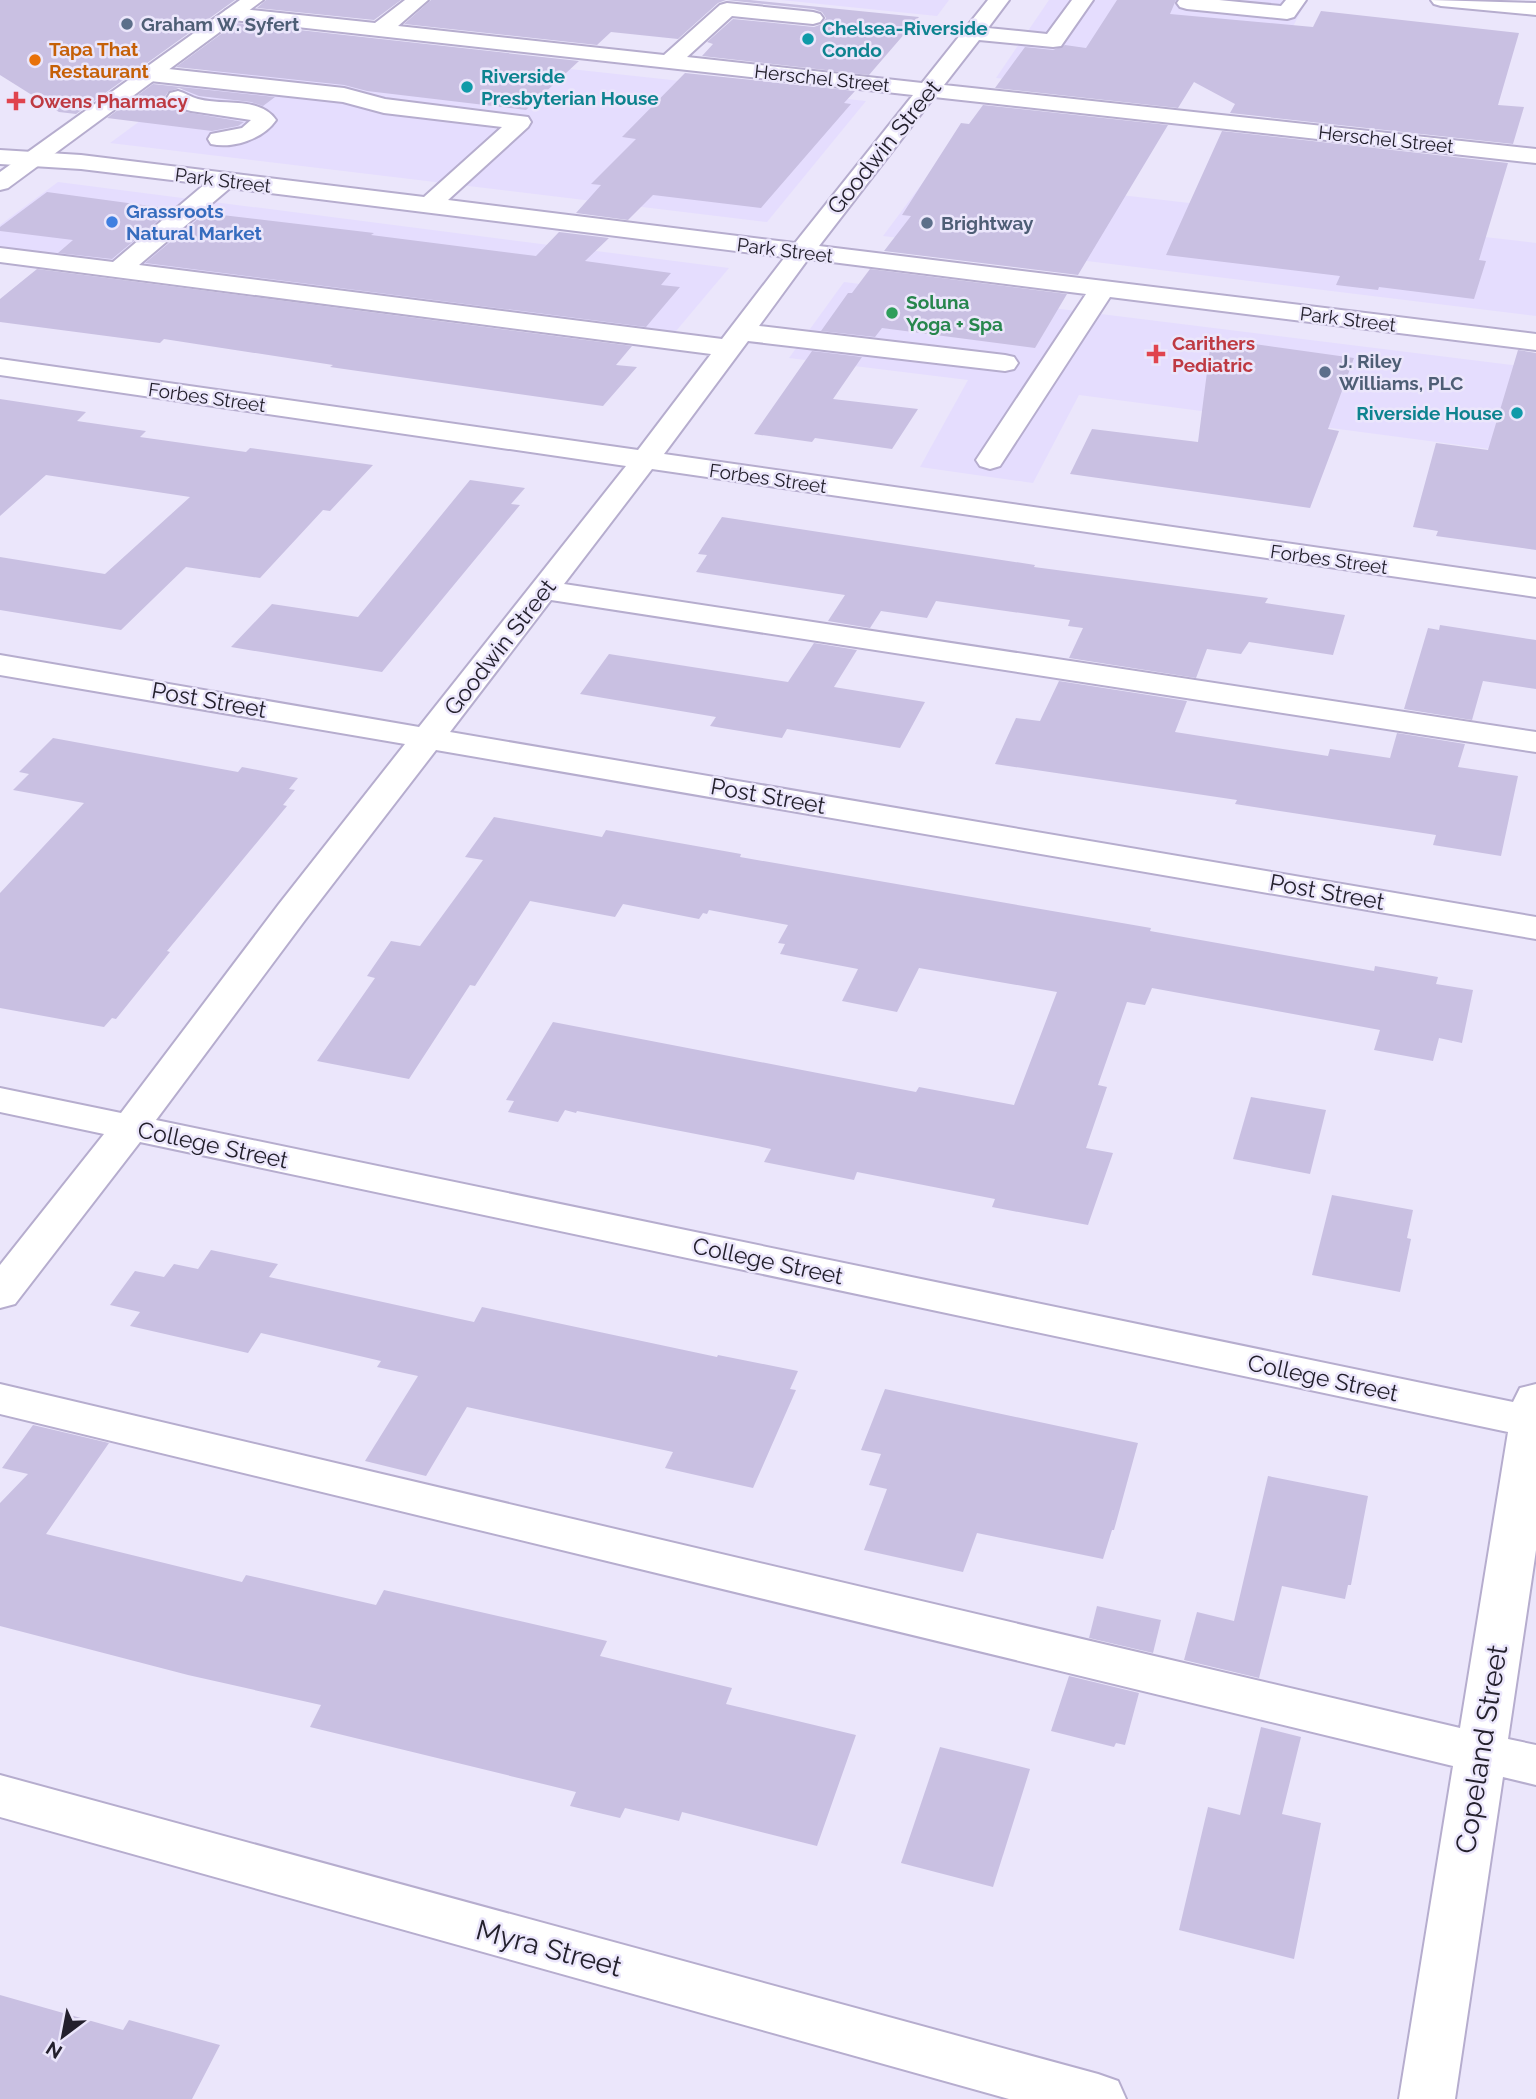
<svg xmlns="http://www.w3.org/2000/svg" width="1536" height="2099" font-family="Raleway,sans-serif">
  <rect width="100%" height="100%" fill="#ebe6fb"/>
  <g fill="#e5ddfe">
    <path d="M781,0H949L937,16Z"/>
    <path d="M1049,0H1279L1305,3L1280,52L1117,91L996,78Z"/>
    <path d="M257,35L866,101L767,222L110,143Z"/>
    <path d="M930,173L1536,243V316L883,236Z"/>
    <path d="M58,182L729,268L671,337L0,253V225Z"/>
    <path d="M844,282L1536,368V455L1079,395L1033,483L920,467L968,380L789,358Z"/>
  </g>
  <g fill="#c9c0e2">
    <path d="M0,0H235L76,114L59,112L0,75Z"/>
    <path d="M266,0H401L374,20L257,8Z"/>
    <path d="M431,0H750L919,17L869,75L702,56L713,44L707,42L733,19L814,27L822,24L826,18L822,12L814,9L726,0L718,3L678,39L611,32L597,45L404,24Z"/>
    <path d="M1117,0H1176L1170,14L1313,27L1321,11L1519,33L1498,105L1524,107L1513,144L1230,113L1235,104L1194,82L1178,108L995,88L1025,47L1053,50L1065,45L1086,48Z"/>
    <path d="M236,23L579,61L526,110L367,91L344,85L176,67Z"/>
    <path d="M685,73L855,91L844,103L851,104L761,208L653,195L628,220L576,213L601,185L591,184L636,139L622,137Z"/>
    <path d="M153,84L275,97L263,106L251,102L199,96L179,88L168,92L164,98L179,111L244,122L238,126L212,131L107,118Z"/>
    <path d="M983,105L1168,125L1078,275L884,251L911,216L902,215L961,123L969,124Z"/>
    <path d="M1222,131L1508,163L1479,260L1486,261L1474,299L1379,287L1378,290L1336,285L1340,276L1166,255Z"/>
    <path d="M47,192L172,209L112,259L58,253L73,240L0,231V227Z"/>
    <path d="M205,213L374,233L371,235L536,256L559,232L609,238L585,261L671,273L661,285L680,287L646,327L145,263Z"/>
    <path d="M37,269L632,346L616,365L637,367L603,406L330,367L333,365L164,339L160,343L0,322V299Z"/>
    <path d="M870,269L1067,294L1035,348L882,328L875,337L821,331L848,293H852Z"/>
    <path d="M1226,340L1354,358L1328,429L1339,431L1310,508L1070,474L1092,429L1198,442L1211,341L1225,342Z"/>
    <path d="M1518,350L1536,353V550L1436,536L1438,531L1413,527L1436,443L1488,450Z"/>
    <path d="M812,351L862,357L833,399L918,409L892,449L815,438L812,442L754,434Z"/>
    <path d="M0,399L86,412L77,421L146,431L140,437L246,452L250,448L373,465L330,511L323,510L260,578L186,567L121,630L0,610V557L105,574L190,497L46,475L0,516Z"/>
    <path d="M470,480L525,488L511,504L520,505L382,672L231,647L272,604L358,617Z"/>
    <path d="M722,517L1035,565L1034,567L1268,598L1265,603L1345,615L1333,655L1249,642L1241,654L1207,649L1196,678L1069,658L1083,628L1068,626L1070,620L936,601L927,618L881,611L870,628L828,621L845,595L696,572L707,555L698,554Z"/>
    <path d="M1440,625L1536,640V689L1483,681L1472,720L1404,709L1428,628L1439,630Z"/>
    <path d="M814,643L857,650L834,687L925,702L900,748L787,729L782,738L710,726L716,717L580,694L609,654L788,682Z"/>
    <path d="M1059,681L1187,701L1175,732L1328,756L1330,749L1390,758L1397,733L1465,744L1458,767L1518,776L1501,856L1433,845L1436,835L1235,804L1237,800L995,764L1016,718L1040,721Z"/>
    <path d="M53,738L238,772L242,767L298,778L289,789L295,790L283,805L287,806L167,951L170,952L116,1019L112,1018L104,1027L0,1008V893L84,803L13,790L29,774L19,772Z"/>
    <path d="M494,817L602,837L606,830L741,854L740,857L1151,928L1150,931L1374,971L1375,966L1438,977L1436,984L1473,990L1462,1043L1439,1038L1433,1061L1374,1050L1380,1030L1152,988L1145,1005L1127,1002L1098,1085L1107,1087L1086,1148L1113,1153L1088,1225L992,1207L995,1199L857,1172L854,1180L764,1162L771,1149L758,1146L577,1111L576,1113L565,1110L558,1122L508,1112L514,1101L506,1100L553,1022L916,1092L919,1087L1014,1105L1057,992L919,968L897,1012L842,1001L858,969L780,954L785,944L778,943L788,925L709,910L707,914L703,913L699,919L623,904L615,917L530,901L475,986L470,985L409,1079L317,1061L375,978L367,976L391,941L420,946L483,860L465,857Z"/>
    <path d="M1251,1097L1326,1110L1310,1174L1233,1159Z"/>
    <path d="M1332,1195L1413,1210L1407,1238L1411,1239L1400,1292L1312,1275Z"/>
    <path d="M211,1250L278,1264L269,1277L474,1322L482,1307L717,1357L718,1355L798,1371L790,1389L796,1390L753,1488L665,1468L673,1452L467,1407L426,1476L365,1461L418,1376L377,1367L381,1361L261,1333L248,1353L130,1326L140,1312L110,1305L135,1271L164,1277L174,1264L198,1269Z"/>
    <path d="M885,1389L1138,1443L1114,1530H1112L1103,1559L977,1533L963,1572L864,1550L887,1489L869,1485L881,1454L861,1450Z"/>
    <path d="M33,1425L109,1443L46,1534L242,1582L246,1575L376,1605L384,1590L607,1641L600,1656L732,1688L726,1704L856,1735L817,1846L682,1812L679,1821L625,1808L620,1818L570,1806L576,1792L310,1727L321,1705L188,1675L0,1626V1503L28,1474L2,1468Z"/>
    <path d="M1268,1476L1368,1496L1351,1585H1348L1345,1599L1282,1586L1259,1678L1184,1660L1197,1612L1234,1621Z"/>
    <path d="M1097,1606L1161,1620L1153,1653L1089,1638Z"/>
    <path d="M1069,1676L1139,1693L1125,1745L1116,1743L1114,1747L1051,1731Z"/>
    <path d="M1261,1727L1301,1737L1282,1814L1321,1823L1294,1959L1179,1930L1208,1807L1240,1815Z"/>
    <path d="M940,1747L1030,1769L993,1887L901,1863Z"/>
    <path d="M0,1995L123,2030L129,2020L220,2045L192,2099H0Z"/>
  </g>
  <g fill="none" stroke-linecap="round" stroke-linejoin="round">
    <defs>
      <g id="minor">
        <path d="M405,0H428L398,26L664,55L720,5L727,3L813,12L820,14L823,18L820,22L813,24L732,16L687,57L922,83L988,0H1009L988,28L1047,34L1072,0H1093L1061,46L1053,47L979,40L944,85L1536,149V163L934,97L819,246L1536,334V350L1110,297L1000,466L990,469L980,466L976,460L1086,294L808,259L759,326L1005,355L1014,357L1018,363L1014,369L1005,371L748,341L664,454L1536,579V597L652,469L564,584L1536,732V752L551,600L450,732L1536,917V939L436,750L305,920L156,1120L1513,1402L1520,1388L1536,1384V1550L1508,1739L1536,1745V1785L1503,1777L1455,2099H1399L1453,1766L0,1414V1384L1460,1728L1508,1432L140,1142L15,1304L0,1308V1265L104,1134L0,1112V1088L121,1113L279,904L405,744L0,675V655L419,727L626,466L0,375V359L638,450L711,354L0,262V248L113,262L205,184L81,169L0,164V150L81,155L424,197L502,127L384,113L343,102L150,81L142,79L139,74L142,69L150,67L344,88L385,99L528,117L531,122L528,127L448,200L795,243L913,95L233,20L226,18L223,14L226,10L233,8L375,23ZM230,188L785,257L722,339L139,265Z"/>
        <path d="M1179,0H1219L1281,6L1286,0H1306L1294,17L1287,19L1187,9L1180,7L1177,3Z"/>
        <path d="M1431,0L1536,3V15L1441,6L1434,4Z"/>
        <path d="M178,91C185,93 191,97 198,99C223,106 260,96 276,120C263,139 233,149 211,144L208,139L211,134L242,128L251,120L191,111L180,108L167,98L170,93Z"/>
        <path d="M0,1775L1098,2074L1118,2081L1126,2099H1009L0,1817Z"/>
      </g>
      <path id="major" d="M240,0H263L8,188L0,190V172Z"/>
    </defs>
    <use href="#minor" stroke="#b6adce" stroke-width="4"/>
    <use href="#major" stroke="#b6adce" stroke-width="4"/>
    <use href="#minor" fill="#fff" fill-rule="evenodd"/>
    <use href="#major" fill="#fff" fill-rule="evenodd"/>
  </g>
  <g fill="#5c6f8a" stroke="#ebe6fb" stroke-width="2.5">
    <circle cx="127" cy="24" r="7"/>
    <circle cx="927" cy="223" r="7"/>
    <circle cx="1325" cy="372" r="7"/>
  </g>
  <g fill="#0f9aa8" stroke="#ebe6fb" stroke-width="2.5">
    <circle cx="808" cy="39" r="7"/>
    <circle cx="467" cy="87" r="7"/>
    <circle cx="1517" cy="413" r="7"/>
  </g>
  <circle fill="#e8710a" stroke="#ebe6fb" stroke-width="2.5" cx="35" cy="60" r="7"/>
  <g fill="#e0444e" stroke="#ebe6fb" stroke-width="2.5">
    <path d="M12.5 90.5h7v7h7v7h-7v7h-7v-7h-7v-7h7z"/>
    <path d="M1152.5 343.5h7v7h7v7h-7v7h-7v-7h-7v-7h7z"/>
  </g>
  <circle fill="#3f7fe0" stroke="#ebe6fb" stroke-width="2.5" cx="112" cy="222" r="7"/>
  <circle fill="#2e9e5b" stroke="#ebe6fb" stroke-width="2.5" cx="892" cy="313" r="7"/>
  <g text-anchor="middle" stroke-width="5" stroke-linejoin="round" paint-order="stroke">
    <g font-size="19" font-weight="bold" fill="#4e5e75" stroke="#ebe6fb" text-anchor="start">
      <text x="141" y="31">Graham W. Syfert</text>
      <text x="941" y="230">Brightway</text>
      <text x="1339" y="368">J. Riley<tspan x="1339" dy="22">Williams, PLC</tspan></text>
    </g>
    <g font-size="19" font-weight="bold" fill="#0d838f" stroke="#ebe6fb" text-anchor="start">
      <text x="822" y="35">Chelsea-Riverside<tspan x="822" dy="22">Condo</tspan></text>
      <text x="481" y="83">Riverside<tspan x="481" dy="22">Presbyterian House</tspan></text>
      <text x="1503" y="420" text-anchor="end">Riverside House</text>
    </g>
    <g font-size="19" font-weight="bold" fill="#c56008" stroke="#ebe6fb" text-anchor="start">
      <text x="49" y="56">Tapa That<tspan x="49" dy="22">Restaurant</tspan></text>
    </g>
    <g font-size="19" fill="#23202c" stroke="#ebe6fb">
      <text transform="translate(822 78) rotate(6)" y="7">Herschel Street</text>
      <text transform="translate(1386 139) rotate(6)" y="7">Herschel Street</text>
      <text transform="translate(223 180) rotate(7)" y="7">Park Street</text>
      <text transform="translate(785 250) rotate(7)" y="7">Park Street</text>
      <text transform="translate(1348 319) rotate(7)" y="7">Park Street</text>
      <text transform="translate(207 397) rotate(8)" y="7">Forbes Street</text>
      <text transform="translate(768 478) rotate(8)" y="7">Forbes Street</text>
      <text transform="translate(1329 559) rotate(8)" y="7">Forbes Street</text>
    </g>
    <g font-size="19" font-weight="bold" fill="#be3a42" stroke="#ebe6fb" text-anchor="start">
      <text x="30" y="108">Owens Pharmacy</text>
      <text x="1172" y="350">Carithers<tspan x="1172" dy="22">Pediatric</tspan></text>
    </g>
    <g font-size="19" font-weight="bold" fill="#366cbe" stroke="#ebe6fb" text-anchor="start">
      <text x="126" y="218">Grassroots<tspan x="126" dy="22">Natural Market</tspan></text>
    </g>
    <g font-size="19" font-weight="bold" fill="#27864d" stroke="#ebe6fb" text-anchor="start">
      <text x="906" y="309">Soluna<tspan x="906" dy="22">Yoga + Spa</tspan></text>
    </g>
    <g font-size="23" fill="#23202c" stroke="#ebe6fb">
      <text transform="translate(884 147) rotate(-51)" y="8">Goodwin Street</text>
      <text transform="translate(500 647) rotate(-52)" y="8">Goodwin Street</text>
      <text transform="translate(209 700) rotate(10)" y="8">Post Street</text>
      <text transform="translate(768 796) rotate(10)" y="8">Post Street</text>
      <text transform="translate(1327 892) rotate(10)" y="8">Post Street</text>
      <text transform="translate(213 1145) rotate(12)" y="8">College Street</text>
      <text transform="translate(768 1261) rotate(12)" y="8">College Street</text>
      <text transform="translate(1323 1378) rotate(12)" y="8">College Street</text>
    </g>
    <g font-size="28" fill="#23202c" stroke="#ebe6fb">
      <text transform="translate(1481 1749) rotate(-81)" y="10">Copeland Street</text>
      <text transform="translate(549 1948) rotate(15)" y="10">Myra Street</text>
    </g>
  </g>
  <g transform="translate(63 2036) rotate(212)" stroke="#ebe6fb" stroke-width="5" paint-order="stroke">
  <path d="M0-5L12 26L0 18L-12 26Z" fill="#23202c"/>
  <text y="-10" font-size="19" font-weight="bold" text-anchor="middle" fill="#23202c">N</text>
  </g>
</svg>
